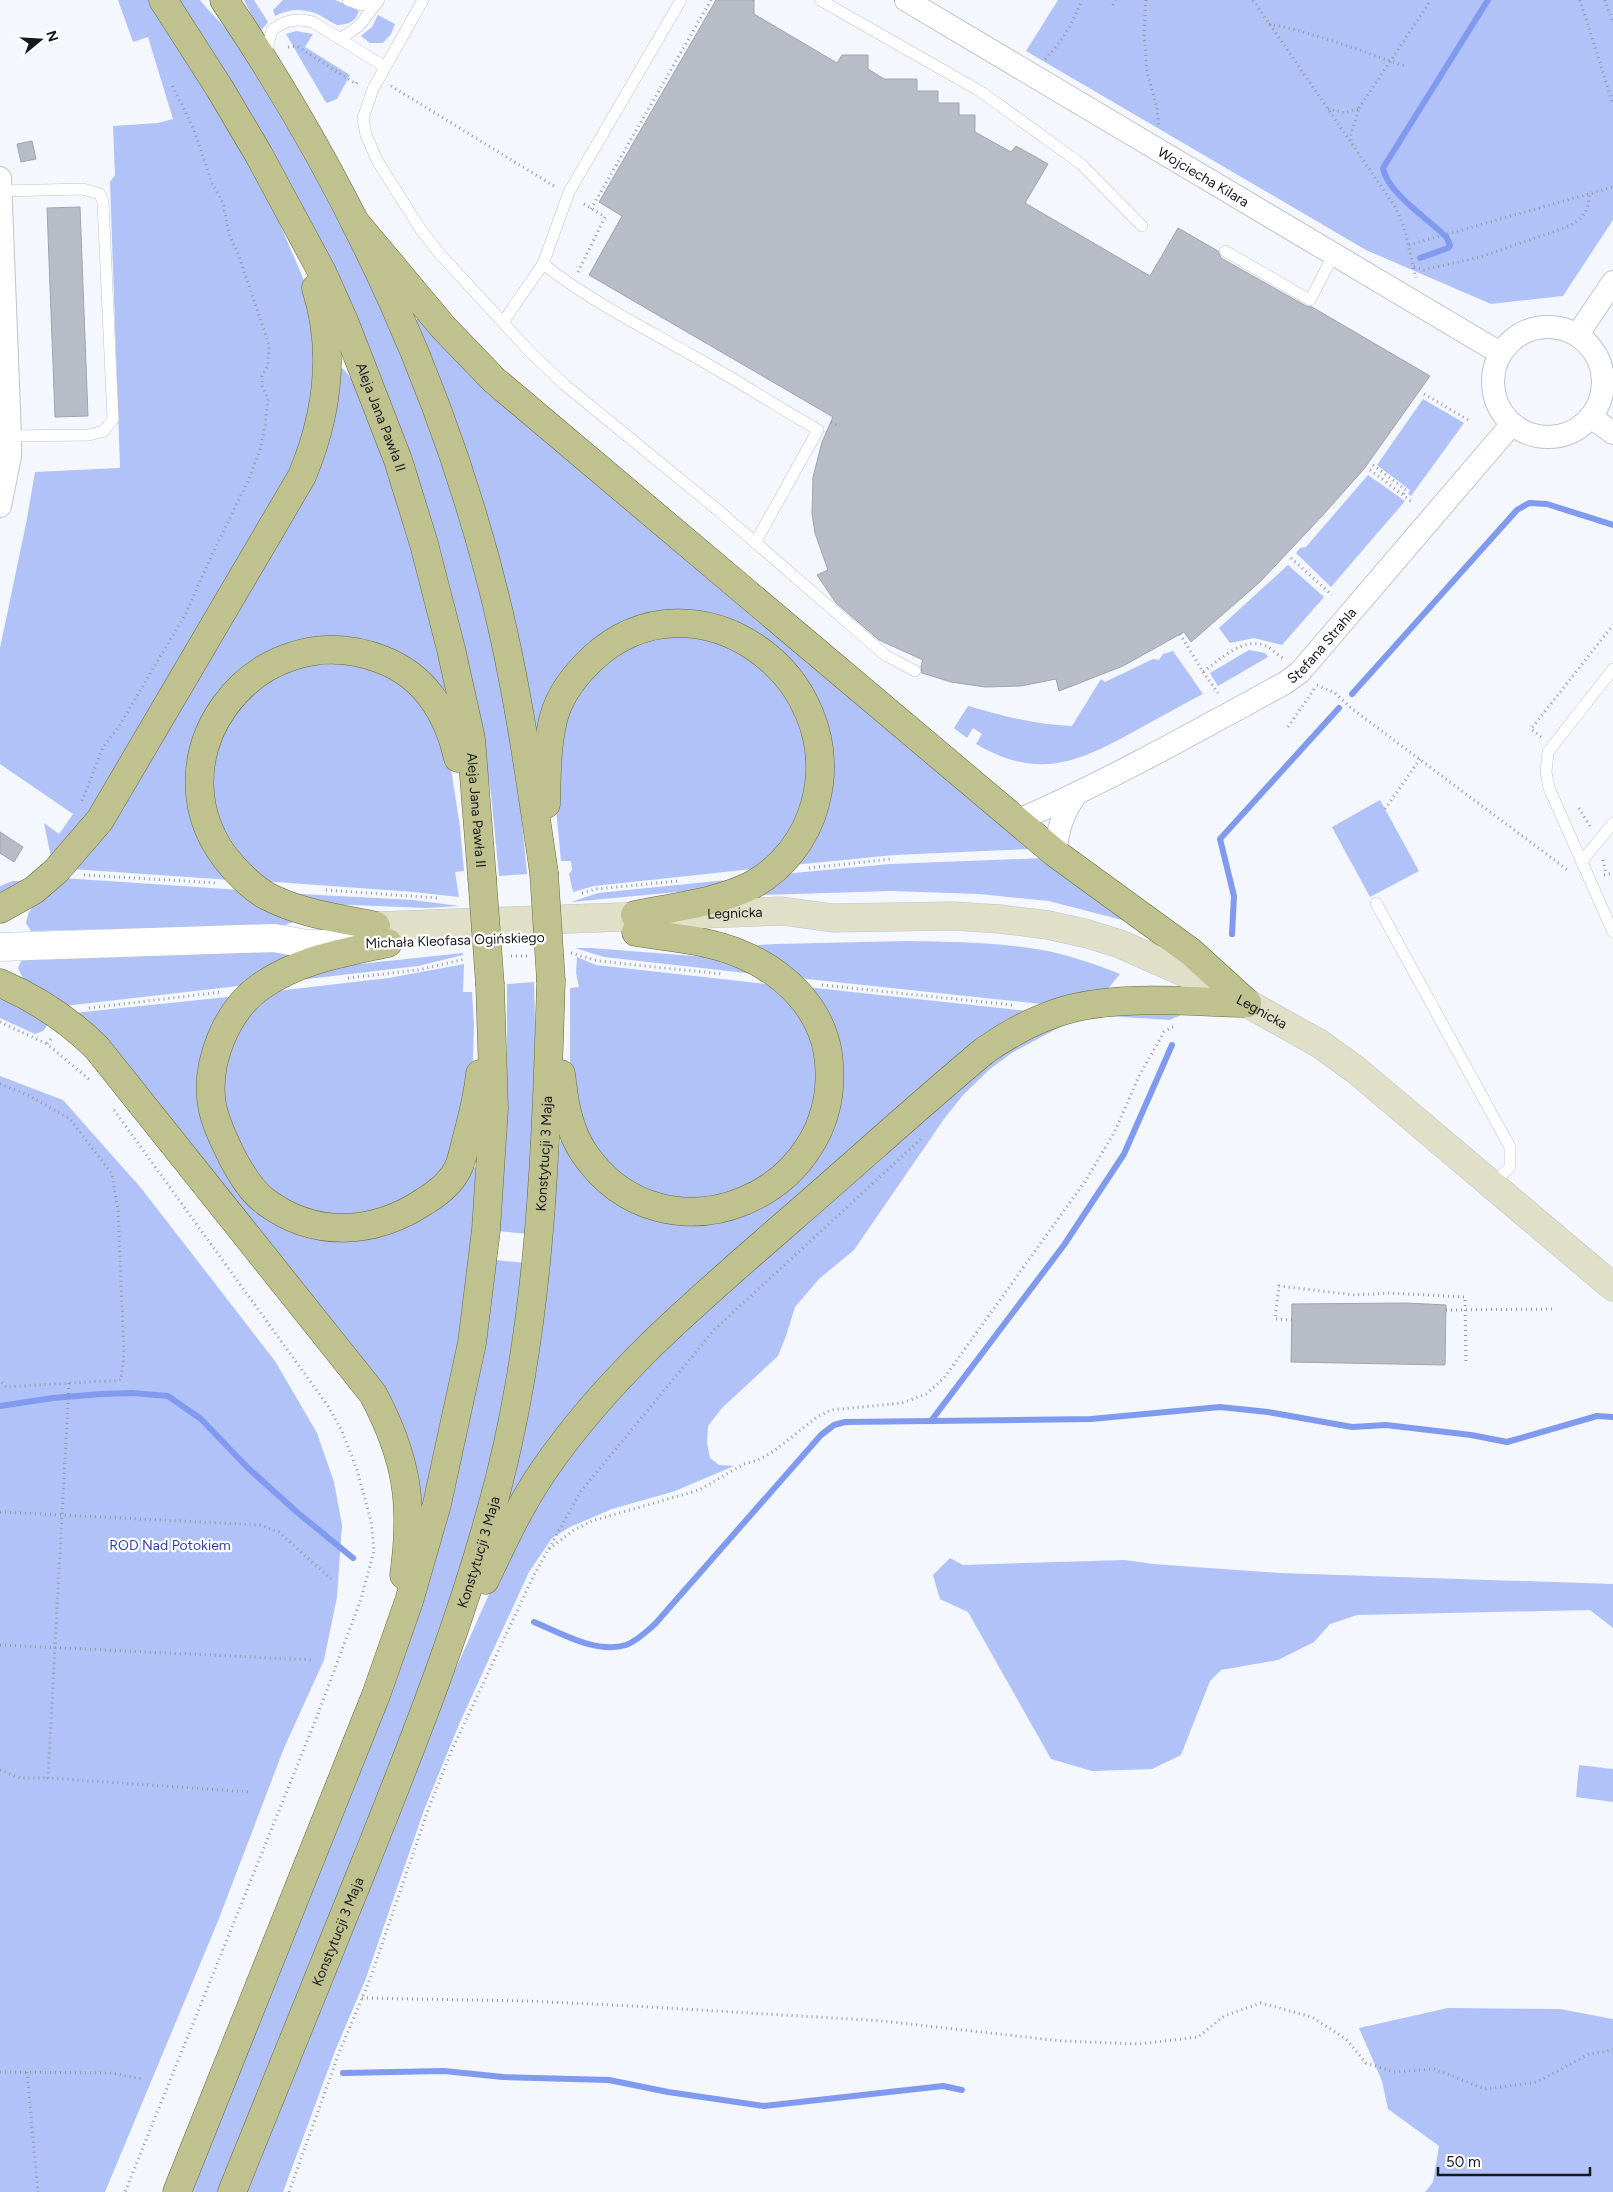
<svg xmlns="http://www.w3.org/2000/svg" width="1613" height="2192" font-family="Figtree,sans-serif">
  <rect width="100%" height="100%" fill="#f4f7fe"/>
  <g fill="#b0c2f7">
    <path d="M118,0H149L248,160L276,215L309,292L319,349L304,445L102,800L52,862L44,823L59,834L73,814L0,764V648L26,524L35,472L120,468L110,182L115,175L113,126L158,123L173,119L148,37L133,42Z"/>
    <path d="M177,0H200C213,16 229,30 241,47C252,62 260,79 270,96C296,139 321,183 344,229C407,358 459,494 491,634C509,713 520,794 527,874L499,876L491,794L482,737L436,541Z"/>
    <path d="M244,0H254L268,22L260,32Z"/>
    <path d="M283,0H335L359,10C357,21 348,25 337,25C332,23 328,20 323,17C307,8 291,8 275,16L273,10Z"/>
    <path d="M1058,0H1613V220L1563,296L1491,304L1366,250L1026,51Z"/>
    <path d="M378,15L395,24L391,34L383,43H370L361,36L372,27Z"/>
    <path d="M296,31L313,34L305,47L350,75L337,99L327,103L325,101L286,34Z"/>
    <path d="M418,318L1030,849L894,855L793,865L816,830L797,671L647,619L536,732L415,321Z"/>
    <path d="M342,368C356,380 363,405 369,422C404,508 427,598 446,689L444,691L324,640L202,727L231,880L72,869L298,503L339,370Z"/>
    <path d="M1423,399L1464,423L1411,496L1408,494L1410,490L1377,465Z"/>
    <path d="M1368,475L1405,501L1331,587L1296,553L1300,548L1306,547Z"/>
    <path d="M1288,565L1324,597L1282,645L1254,638L1230,643L1219,628Z"/>
    <path d="M680,634L735,647L781,683L810,747L800,822L762,868L594,886L573,892L569,874L572,870L571,861H561L553,777L555,759L576,691L627,646Z"/>
    <path d="M1249,650L1265,653L1268,657L1218,686L1210,673Z"/>
    <path d="M1173,651L1203,694C1180,706 1158,718 1135,731C1077,763 1038,780 976,744L982,734L973,728L967,738L954,728L968,706C1003,716 1036,725 1072,726L1101,679L1105,682L1153,659L1159,660L1163,654Z"/>
    <path d="M360,663L410,687L447,743L460,827L464,871L455,872L459,897L414,892L262,881L253,874L214,813L212,760L234,708L292,666Z"/>
    <path d="M1380,800L1419,871L1370,897L1332,827Z"/>
    <path d="M1046,858L1123,918L1122,920L1049,901L979,894L891,891L761,895L783,874L890,864Z"/>
    <path d="M63,878L241,890L293,922L285,925L31,931L26,923L28,914L35,903Z"/>
    <path d="M747,878L699,890L571,902L598,893Z"/>
    <path d="M13,881H28L0,902V886Z"/>
    <path d="M282,893L413,900L459,906L427,908L325,904Z"/>
    <path d="M908,941C952,942 998,942 1042,950C1069,955 1095,964 1120,974L1107,990L1051,1005L798,978L756,947L758,945L776,944Z"/>
    <path d="M575,948H591L720,958L755,974L604,957Z"/>
    <path d="M286,950L290,955L247,985L64,1006L24,981L18,968L22,959Z"/>
    <path d="M463,953V955L418,966L299,980L321,968Z"/>
    <path d="M577,957L596,965L776,985L787,995L817,1050L813,1118L782,1165L728,1197L670,1199L626,1181L585,1137L570,1080V988L579,987L576,973Z"/>
    <path d="M464,964L463,992H472L474,1025L471,1115L445,1171L399,1206L337,1218L282,1200L252,1172L220,1103L231,1038L268,992L389,978Z"/>
    <path d="M534,982L536,1065L528,1234L498,1231L507,1063V984Z"/>
    <path d="M806,987L1028,1011L953,1065L507,1506L550,1252L560,1141L563,1139L686,1221L827,1136Z"/>
    <path d="M0,992L51,1020L43,1031L35,1034L0,1018Z"/>
    <path d="M237,996L212,1137L323,1235L473,1166L476,1168L474,1229L460,1341L422,1505L413,1465L74,1013Z"/>
    <path d="M1107,1012L1183,1014L1170,1020L1108,1016L1079,1020L1060,1027L1013,1052L990,1069L963,1095L944,1119L854,1250L819,1279L795,1307L786,1336L778,1356L722,1408L708,1426L707,1443L710,1458L719,1465L734,1466L675,1491L612,1509L570,1527L552,1538L529,1572L460,1722L424,1810L366,1978L335,2051L283,2192H244L436,1713L503,1563L550,1477L627,1380L964,1079L1039,1031Z"/>
    <path d="M0,1076L63,1100L141,1188L275,1361L317,1433L334,1482L342,1525L337,1597L324,1660L284,1748L218,1921L105,2192H0Z"/>
    <path d="M495,1260L525,1263L515,1338L489,1469L448,1618L220,2192H188L354,1780Z"/>
    <path d="M950,1558L963,1565L1125,1560L1153,1564L1280,1573L1613,1584V1628L1590,1610L1357,1615L1330,1624L1314,1642L1278,1660L1221,1670L1210,1681L1181,1755L1152,1769L1092,1771L1051,1759L968,1612L940,1599L933,1575Z"/>
    <path d="M1579,1765L1613,1769V1802L1576,1797Z"/>
    <path d="M1448,2008L1560,2009L1613,2019V2192H1425L1433,2182L1439,2146L1388,2109L1382,2081L1359,2028Z"/>
  </g>
  <g fill="none" stroke-linecap="round" stroke-linejoin="round">
    <g stroke="#809af0" stroke-width="6">
      <path d="M1420,258L1448,248L1450,245L1447,238C1430,220 1387,193 1383,168L1488,0"/>
      <path d="M1352,694L1517,510L1529,503L1547,504L1613,525"/>
      <path d="M1232,934L1234,896L1220,839L1339,708"/>
      <path d="M0,1406L53,1398L101,1394L132,1393L168,1396L201,1419L248,1468L298,1513L353,1558"/>
      <path d="M931,1421L1064,1245L1124,1154L1172,1045"/>
      <path d="M534,1622C561,1633 596,1654 626,1645C637,1641 646,1632 655,1624L821,1435L834,1425L845,1422L1091,1419L1220,1407L1268,1412L1352,1427L1386,1425L1471,1435L1507,1442L1597,1416L1613,1417"/>
      <path d="M343,2073L444,2071L503,2077L609,2080L668,2092L764,2106L943,2086L962,2090"/>
    </g>
  </g>
  <g fill="#b8bcc7" stroke="#a0a4af">
    <path d="M716,0H754V14L837,63L842,55H868V69L884,79H917V91H938V103H959V115H975V132L1011,152L1016,146L1048,164L1025,203L1150,276L1178,228L1218,251L1221,258L1306,306L1312,307L1430,376L1364,469L1323,515L1260,582L1191,642L1184,632L1123,666L1059,691L1056,679L1021,686L985,687L951,682L922,673L921,666L923,660L879,640L836,603L817,575L828,570L815,533L812,514L813,477L822,442L833,417L589,275L622,216L599,202Z"/>
    <path d="M32,141L36,159L21,162L17,144Z"/>
    <path d="M80,207L88,416L55,417L47,208Z"/>
    <path d="M0,832L23,847L14,862L0,853Z"/>
    <path d="M1406,1303L1446,1305L1445,1365L1291,1362L1292,1304Z"/>
  </g>
  <g fill="none" stroke-linecap="round" stroke-linejoin="round">
    <defs>
      <g id="service">
        <path d="M348,0L361,5L376,0"/>
        <path d="M423,0L373,89L363,118L366,135L378,162L421,230L439,253L531,353L565,385L719,511L885,655L915,671"/>
        <path d="M820,0L980,91L1081,164L1142,226"/>
        <path d="M340,39L359,26L379,0"/>
        <path d="M265,55L272,30C285,20 297,18 313,22L385,67"/>
        <path d="M2,191L83,189L100,194L103,202L113,419L104,431L89,435L10,436"/>
        <path d="M1225,251L1310,300L1334,254"/>
        <path d="M543,264C589,300 639,325 690,354C733,378 775,405 818,430L755,543"/>
        <path d="M503,322L543,264L569,192L681,0"/>
        <path d="M1613,669L1548,752L1546,772L1549,788L1613,932"/>
        <path d="M1582,861L1613,823"/>
        <path d="M1376,903L1510,1147V1167L1492,1185"/>
      </g>
      <g id="minor">
        <path id="s1" d="M906,0L1500,353"/>
        <path d="M0,178L10,436V456L0,506"/>
        <circle cx="1548" cy="382" r="55"/>
        <path d="M1578,334L1613,282"/>
        <path d="M1591,417L1613,433"/>
        <path id="s2" d="M1019,820C1110,780 1197,731 1285,683L1300,672L1512,424"/>
        <path d="M1055,853C1058,830 1062,814 1075,796"/>
      </g>
      <path id="tertiary" d="M0,947L274,938L307,944H360"/>
      <g id="secondary">
        <path id="s3" d="M376,926L782,911L833,918L953,916L1000,919L1048,925L1088,934L1120,944L1181,971L1247,1003L1320,1044L1356,1070L1613,1287"/>
      </g>
      <g id="primary">
        <path id="s4" d="M163,0L220,89L259,155L322,272L344,321L398,460L424,544L451,649L471,739L482,877"/>
        <path d="M224,0C353,190 453,406 503,631C521,711 532,792 544,873"/>
        <path d="M355,222L443,327L494,380L1055,853L1191,952L1247,1003"/>
        <path d="M546,804C547,774 546,740 556,710C563,691 578,672 593,658C694,565 850,674 815,804C806,838 783,868 752,885C716,903 674,907 635,915"/>
        <path d="M0,909L34,890L56,871L100,820L302,476C327,416 336,351 316,288"/>
        <path d="M376,926C339,918 301,914 267,896C254,889 243,878 233,867C141,763 254,609 383,660C426,677 448,714 458,758"/>
        <path d="M388,943C342,953 298,960 260,987C226,1011 205,1064 212,1105C215,1123 224,1140 232,1157C241,1174 251,1191 266,1202C316,1239 376,1234 425,1201C438,1193 453,1181 459,1166C462,1159 464,1149 466,1141C472,1119 478,1097 480,1074"/>
        <path d="M0,983C37,999 68,1019 97,1048L373,1394C407,1458 414,1504 404,1575"/>
        <path d="M561,1074C564,1101 568,1129 584,1153C665,1272 848,1195 828,1054C821,1008 785,973 743,955C710,940 672,938 636,932"/>
        <path d="M485,1580C503,1542 520,1505 544,1470C611,1372 701,1298 790,1220C855,1164 918,1106 984,1051C1011,1032 1041,1016 1073,1008C1129,995 1190,1002 1247,1003"/>
        <path d="M177,2192L376,1695L409,1601L437,1504L472,1343L486,1230L494,1108L490,985"/>
        <path id="s5" d="M232,2192C278,2080 323,1968 368,1856C418,1731 468,1605 501,1473C541,1312 546,1146 551,981"/>
      </g>
    </defs>
    <use href="#service" stroke="#bfc3ce" stroke-width="12"/>
    <use href="#minor" stroke="#bfc3ce" stroke-width="24"/>
    <use href="#tertiary" stroke="#bfc3ce" stroke-width="29"/>
    <use href="#secondary" stroke="#bfc3ce" stroke-width="29"/>
    <use href="#primary" stroke="#686b37" stroke-width="29"/>
    <g stroke="#96989e" stroke-width="3" stroke-dasharray="1 4" stroke-linecap="butt">
      <path d="M1146,0L1144,32L1147,72L1157,108L1159,128"/>
      <path d="M1253,0L1396,208L1404,227L1416,278"/>
      <path d="M1580,0L1613,104"/>
      <path d="M1605,0L1613,23"/>
      <path d="M1113,5L1115,0"/>
      <path d="M1269,24C1316,33 1360,51 1405,66"/>
      <path d="M288,47L297,46L356,84L357,82"/>
      <path d="M1045,59C1062,42 1073,22 1082,0"/>
      <path d="M391,86L554,186"/>
      <path d="M1359,108L1431,0"/>
      <path d="M1328,109L1345,113L1359,108L1351,134V143"/>
      <path d="M591,209L711,0"/>
      <path d="M1409,245L1613,187"/>
      <path d="M1414,267L1424,270L1480,257L1567,227C1583,219 1589,212 1589,194"/>
      <path d="M578,272L605,217L581,202"/>
      <path d="M1424,394L1470,421"/>
      <path d="M831,422L838,426"/>
      <path d="M1373,465L1406,490L1403,495"/>
      <path d="M1370,470L1411,501"/>
      <path d="M1291,558L1332,595"/>
      <path d="M1180,634L1203,672C1219,660 1244,636 1266,646C1272,649 1277,655 1283,658"/>
      <path d="M1203,672L1218,693"/>
      <path d="M1317,685L1335,693L1351,708L1569,871"/>
      <path d="M1288,727L1315,688"/>
      <path d="M1541,737L1531,729L1613,625"/>
      <path d="M82,801L103,747L118,728L186,613L210,559L249,479L260,449L265,425L268,398L262,386V376L268,366L269,344L237,251L229,234L223,203L212,183L194,130L171,83"/>
      <path d="M1579,808L1591,828"/>
      <path d="M1385,809L1420,759"/>
      <path d="M1603,860L1606,873"/>
      <path d="M809,868L891,859"/>
      <path d="M84,875L217,883"/>
      <path d="M1604,875L1613,873"/>
      <path d="M326,890L437,898"/>
      <path d="M582,893L596,889L678,881"/>
      <path d="M571,953L598,961L723,974"/>
      <path d="M511,956H528"/>
      <path d="M348,978L418,970L465,959"/>
      <path d="M822,985L1012,1005"/>
      <path d="M89,1008L222,992"/>
      <path d="M0,1022L47,1044"/>
      <path d="M51,1039L47,1044L90,1080"/>
      <path d="M0,1084L28,1095L70,1119L112,1174L118,1211L124,1354L121,1380L6,1387L0,1380"/>
      <path d="M114,1110L328,1406L342,1431L357,1470L371,1521L374,1551L361,1599L316,1719L125,2192"/>
      <path d="M1446,1310L1556,1309"/>
      <path d="M1292,1320L1275,1319L1279,1286L1355,1295L1390,1293L1465,1297L1466,1365"/>
      <path d="M69,1383L48,1778L251,1792"/>
      <path d="M0,1512L260,1525L279,1532L331,1579"/>
      <path d="M549,1549L574,1530L592,1521L699,1490L744,1464L758,1460L774,1451L817,1417L831,1410L902,1403L926,1394L944,1378L1086,1180L1115,1131L1139,1076L1164,1032L1176,1025"/>
      <path d="M0,1645L314,1660"/>
      <path d="M0,1770L20,1778H48"/>
      <path d="M362,1998L526,2001L634,2006L883,2021L1062,2041L1139,2044L1198,2037L1224,2016L1261,2003L1312,2017L1346,2039L1366,2063L1394,2072L1434,2069L1485,2089L1537,2082L1589,2054L1613,2050"/>
      <path d="M0,2072L111,2073L143,2079"/>
      <path d="M27,2072L38,2192"/>
      <path d="M289,2192L339,2053L370,1979L428,1810L451,1752L533,1577L581,1491L714,1330L923,1137"/>
    </g>
    <use href="#service" stroke="#fff" stroke-width="11"/>
    <use href="#minor" stroke="#fff" stroke-width="22"/>
    <use href="#tertiary" stroke="#fff" stroke-width="28"/>
    <use href="#secondary" stroke="#dfe0c7" stroke-width="28"/>
    <use href="#primary" stroke="#bfc18f" stroke-width="28"/>
    <defs>
      <g id="primary-bridge">
        <path d="M544,873L551,981"/>
        <path d="M482,877L490,985"/>
      </g>
    </defs>
    <use href="#primary-bridge" stroke="#686b37" stroke-width="29" stroke-linecap="butt"/>
    <use href="#primary-bridge" stroke="#bfc18f" stroke-width="28"/>
  </g>
  <g text-anchor="middle" stroke-width="4.5" stroke-linejoin="round" paint-order="stroke">
    <g font-size="14" fill="#17181c" stroke="#fff">
      <text dy="5" stroke="none"><textPath href="#s1" startOffset="346">Wojciecha Kilara</textPath></text>
      <text dy="5" stroke="none"><textPath href="#s4" startOffset="472">Aleja Jana Pawła II</textPath></text>
      <text dy="5" stroke="none"><textPath href="#s2" startOffset="352">Stefana Strahla</textPath></text>
      <text dy="5" stroke="none"><textPath href="#s4" startOffset="878">Aleja Jana Pawła II</textPath></text>
      <text dy="5" stroke="none"><textPath href="#s3" startOffset="359">Legnicka</textPath></text>
      <text transform="translate(455 940) rotate(-2)" y="5">Michała Kleofasa Ogińskiego</text>
      <text dy="5" stroke="none"><textPath href="#s3" startOffset="905">Legnicka</textPath></text>
      <text dy="5" stroke="none"><textPath href="#s5" startOffset="1091">Konstytucji 3 Maja</textPath></text>
      <text dy="5" stroke="none"><textPath href="#s5" startOffset="686">Konstytucji 3 Maja</textPath></text>
      <text dy="5" stroke="none"><textPath href="#s5" startOffset="281">Konstytucji 3 Maja</textPath></text>
    </g>
    <g font-size="14" fill="#3042a5" stroke="#fff">
      <text x="170" y="1550">ROD Nad Potokiem</text>
    </g>
  </g>
  <g transform="translate(40 40) rotate(72)" stroke="#ffffff" stroke-width="4" paint-order="stroke">
  <path d="M0-4L9 19L0 12L-9 19Z" fill="#17181c"/>
  <text y="-8" font-size="14" font-weight="bold" text-anchor="middle" fill="#17181c">N</text>
  </g>
  <path d="M1438 2167v8h152v-8" fill="none" stroke="#17181c" stroke-width="2.5"/>
  <text x="1446" y="2167" font-size="15" fill="#17181c" stroke="#ffffff" stroke-width="4" paint-order="stroke">50 m</text>
</svg>
